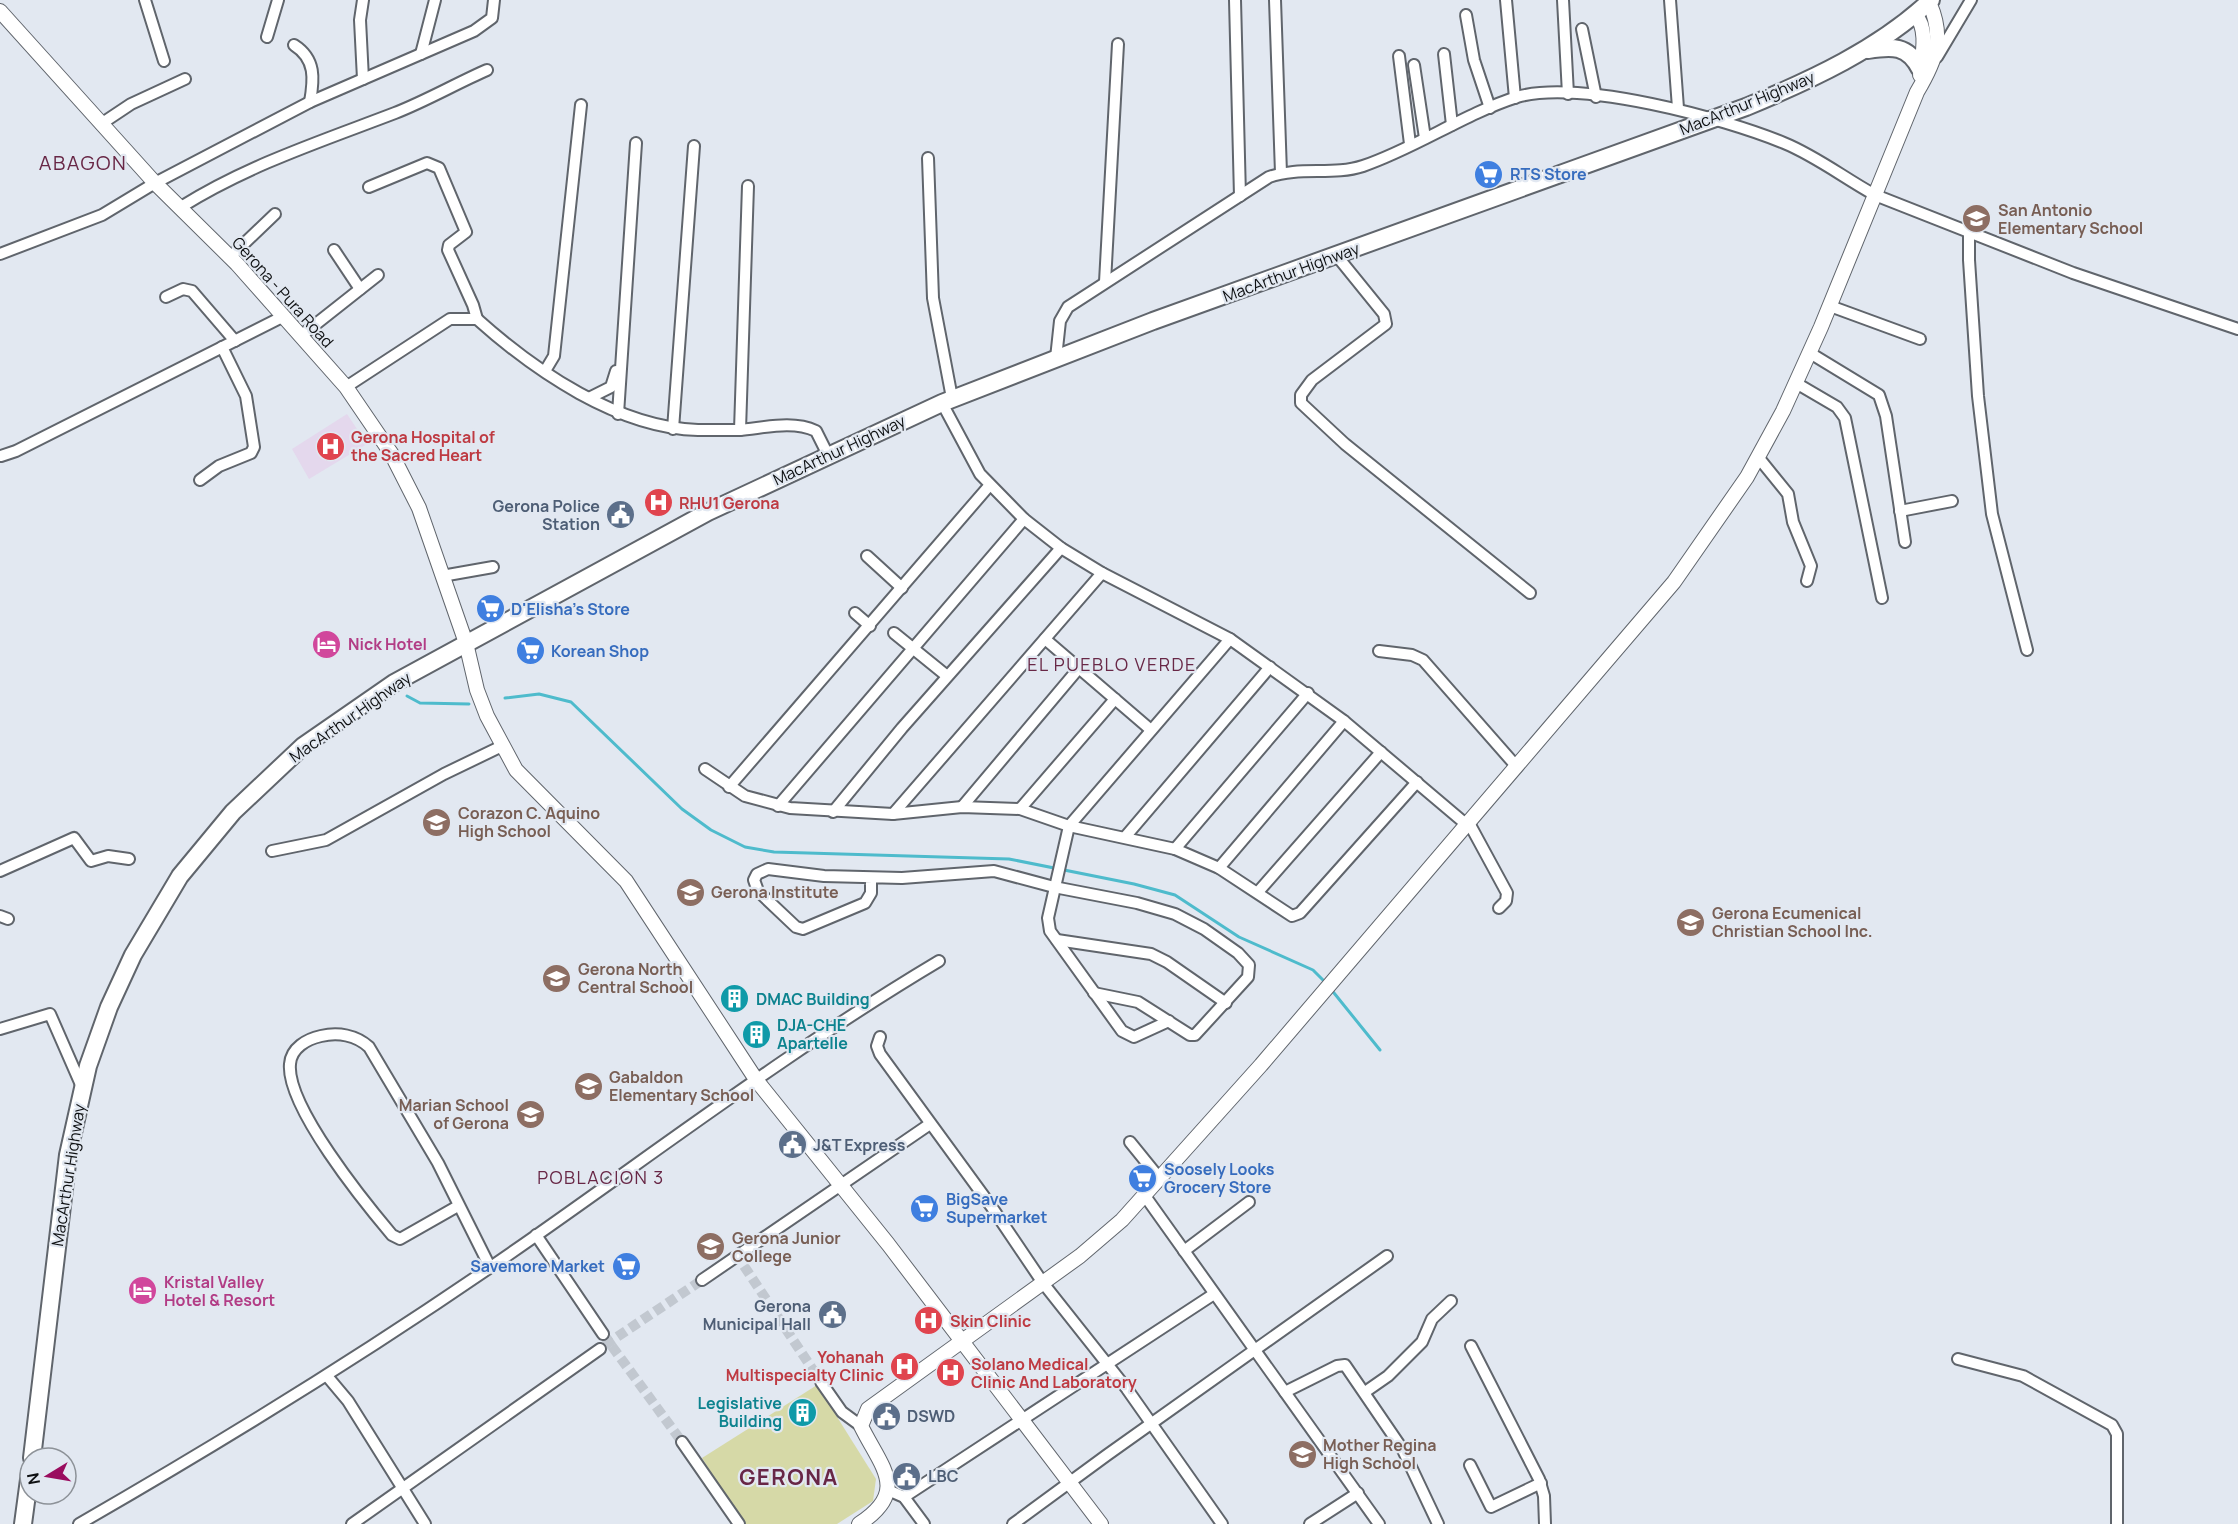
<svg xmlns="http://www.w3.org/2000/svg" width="2238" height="1524" font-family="Manrope,sans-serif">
  <rect width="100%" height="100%" fill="#e2e8f1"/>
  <path fill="#e4d8ed" d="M347,414L367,444L309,479L292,449Z"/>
  <path fill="#d6d9a7" d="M817,1385L876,1479L873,1501L837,1524H744L702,1458Z"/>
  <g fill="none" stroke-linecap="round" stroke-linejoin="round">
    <g stroke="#4ebbcc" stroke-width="3">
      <path d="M407,696L420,703L469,704"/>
      <path d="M505,698L539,694L571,702L682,809L711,830L745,847L774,852L1009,859L1134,884L1175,895L1239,937L1313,970L1326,983"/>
      <path d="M1330,988L1380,1050"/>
    </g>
    <g stroke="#c2c8d0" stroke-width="10" stroke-dasharray="10 5" stroke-linecap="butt">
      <path d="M744,1266L821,1382"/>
      <path d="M603,1334L682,1442"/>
      <path d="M605,1345L702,1280"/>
    </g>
    <defs>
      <g id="minor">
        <path d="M145,0L164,61"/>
        <path d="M1235,0L1240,196"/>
        <path d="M1275,0L1281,173"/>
        <path d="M1506,0L1515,98"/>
        <path d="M1563,0L1568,94"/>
        <path d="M1670,0L1678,108"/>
        <path d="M1466,15L1474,60L1490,108"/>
        <path d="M1582,29L1596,97"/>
        <path d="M267,37L278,0"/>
        <path d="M294,45C316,59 314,79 310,102"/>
        <path d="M421,54L435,0"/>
        <path d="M1444,54L1452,125"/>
        <path d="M1399,56L1410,144"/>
        <path d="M1937,57L1971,0"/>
        <path d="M1414,65L1425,138"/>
        <path d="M363,79L360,20L363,0"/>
        <path d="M101,124L131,104L185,79"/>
        <path d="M928,158L933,298L952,398"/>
        <path d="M369,187L427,163L439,168L466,232L449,245L448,250L473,305L477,319"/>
        <path d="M181,207C248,165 322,141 395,113C426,101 457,83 487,70"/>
        <path d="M1969,232V260L1978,396L1992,514L2027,650"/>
        <path d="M334,250L360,289"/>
        <path d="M0,254L102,215L155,183L310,102L474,31L492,18L494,0"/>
        <path d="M1337,256L1384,314L1386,324L1312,380L1301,395V403L1345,444L1530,593"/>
        <path d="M230,257L275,214"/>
        <path d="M1105,282L1118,44"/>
        <path d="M166,297L183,289L192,291L235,341"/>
        <path d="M1830,306L1920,339"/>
        <path d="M302,335L378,275"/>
        <path d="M1810,353L1879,395L1886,416L1905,542"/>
        <path d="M1056,358L1060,321L1068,307L1269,177C1300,166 1333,176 1363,166C1416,148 1464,114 1517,97C1579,79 1724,118 1784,143C1816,156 1844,178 1875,195L2073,273L2238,329"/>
        <path d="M545,371L554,356L581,105"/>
        <path d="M1796,383L1837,407L1845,418L1882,598"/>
        <path d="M346,387L450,319H477C535,371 618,428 698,430C711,430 725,430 739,430C764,428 792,420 816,431L828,455"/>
        <path d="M589,398L611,387L616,371"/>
        <path d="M942,403L980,474L1024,519L1061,548L1102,573L1230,639L1344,721L1467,825"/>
        <path d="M618,414L636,143"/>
        <path d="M673,429L694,146"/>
        <path d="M740,430L748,186"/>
        <path d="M1,456L16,451L284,316"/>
        <path d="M1758,457L1788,494L1793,522L1811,566L1807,581"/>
        <path d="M200,480L219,466L251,453L254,447L246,396L222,347"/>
        <path d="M1900,511L1952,501"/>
        <path d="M867,556L902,588"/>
        <path d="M442,576L493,567"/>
        <path d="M855,613L870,626"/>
        <path d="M894,633L947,676"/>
        <path d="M1045,639L1151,730"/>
        <path d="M1379,651L1412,655L1423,660L1517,767"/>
        <path d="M705,769L745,796L790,808L893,814L962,807L1020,809L1069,826L1175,849L1219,868L1292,916L1300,913L1417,782"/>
        <path d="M729,787L989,486"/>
        <path d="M778,806L1024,519"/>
        <path d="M962,807L1079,668"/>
        <path d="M1020,809L1115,699"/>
        <path d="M833,812L902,728L1061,548"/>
        <path d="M893,814L1102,573"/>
        <path d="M1469,823L1507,893L1506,901L1499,908"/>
        <path d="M1126,836L1270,667"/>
        <path d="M1175,849L1308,693"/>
        <path d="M272,851L326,840L444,774L502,746"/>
        <path d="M1219,868L1344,721"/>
        <path d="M0,871L74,838L91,861L108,856L129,859"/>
        <path d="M871,878V893L865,903L803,929L796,927L758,891L754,880L757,874L768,869L824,876L902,878L994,871L1054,887L1137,903L1175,914L1204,929L1238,953L1249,965L1248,977L1195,1035H1190L1138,1002L1094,993"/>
        <path d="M1258,892L1381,752"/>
        <path d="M0,916L8,919"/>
        <path d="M1057,940L1151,954L1167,962L1226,1003"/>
        <path d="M1169,1021L1134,1037L1122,1031L1050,931L1048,918L1069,826L1230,639"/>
        <path d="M0,1029L50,1014L82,1087"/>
        <path d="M880,1037L877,1046L880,1054L991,1206L1043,1283L1127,1389L1222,1524"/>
        <path d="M1130,1142L1160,1179"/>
        <path d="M1145,1196L1379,1524"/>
        <path d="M458,1206L400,1239L392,1235C365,1203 286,1106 290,1064C291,1048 307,1039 321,1036C338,1032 356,1035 369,1047L438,1163L490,1267"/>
        <path d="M536,1235L603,1334"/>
        <path d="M1184,1251L1249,1202"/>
        <path d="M702,1280L930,1124"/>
        <path d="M1471,1346L1539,1479L1544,1496L1545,1524"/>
        <path d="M1958,1359L2023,1376L2112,1425L2117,1434V1524"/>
        <path d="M327,1376L348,1401L425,1524"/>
        <path d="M821,1382L842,1412L861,1426"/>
        <path d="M1285,1392L1337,1366L1345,1365L1403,1450L1438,1524"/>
        <path d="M1365,1392L1388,1376L1422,1342L1432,1319L1451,1301"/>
        <path d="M682,1442L739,1524"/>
        <path d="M1470,1465L1491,1507L1541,1483"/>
        <path d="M888,1490L904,1497L924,1524"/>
        <path d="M904,1497L1214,1294"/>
        <path d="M79,1524C234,1435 387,1340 534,1237C668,1143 798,1045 939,961"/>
        <path d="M352,1524L600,1349"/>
        <path d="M1013,1524L1107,1455L1387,1256"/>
        <path d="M1310,1524L1358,1493"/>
      </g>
      <g id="major">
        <path d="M0,11L155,183L237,264L346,387L391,453L419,508L466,643L477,690L487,716L516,770L626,881L757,1081L888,1244L1101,1524"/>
        <path d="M1915,14C1929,30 1922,56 1920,75"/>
        <path d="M859,1524C910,1491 881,1467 861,1426L868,1409L1080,1256L1122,1220L1261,1065L1674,582L1747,477L1783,411L1821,327L1917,92C1936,60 1945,38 1929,2"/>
      </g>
      <g id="highway">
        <path d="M1868,50C1892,46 1908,45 1920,69"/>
        <path d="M32,1458L68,1155L88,1066L109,1007L133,955L180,876L233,812L303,746L394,683L708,512L942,403L1153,321L1746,107C1811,80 1879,49 1931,0"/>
        <path d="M23,1524L30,1472"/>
      </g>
    </defs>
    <use href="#minor" stroke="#60656c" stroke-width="14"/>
    <use href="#major" stroke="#60656c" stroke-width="16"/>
    <use href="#highway" stroke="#60656c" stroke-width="20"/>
    <use href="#minor" stroke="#fff" stroke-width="10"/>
    <use href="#major" stroke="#fff" stroke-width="14"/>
    <use href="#highway" stroke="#fff" stroke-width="16"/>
  </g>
  <defs>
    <symbol id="supermarket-disc" viewBox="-11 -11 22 22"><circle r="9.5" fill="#3f7fe0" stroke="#e2e8f1"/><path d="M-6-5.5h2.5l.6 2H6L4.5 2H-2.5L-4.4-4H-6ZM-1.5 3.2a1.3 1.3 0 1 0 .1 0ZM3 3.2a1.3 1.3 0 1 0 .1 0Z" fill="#fff"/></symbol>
    <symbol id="school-disc" viewBox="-11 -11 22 22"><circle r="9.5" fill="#8d6e63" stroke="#e2e8f1"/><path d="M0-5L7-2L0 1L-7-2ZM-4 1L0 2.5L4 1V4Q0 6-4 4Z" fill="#fff"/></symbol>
    <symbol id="hospital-disc" viewBox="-11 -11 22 22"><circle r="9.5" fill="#e0444e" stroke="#e2e8f1"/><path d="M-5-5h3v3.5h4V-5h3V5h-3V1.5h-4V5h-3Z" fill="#fff"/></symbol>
    <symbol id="civic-disc" viewBox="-11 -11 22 22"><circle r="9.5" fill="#5c6f8a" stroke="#e2e8f1"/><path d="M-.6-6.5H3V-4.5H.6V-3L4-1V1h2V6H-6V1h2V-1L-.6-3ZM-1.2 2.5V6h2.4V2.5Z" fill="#fff"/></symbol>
    <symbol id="hotel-disc" viewBox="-11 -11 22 22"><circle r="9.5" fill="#d1479c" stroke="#e2e8f1"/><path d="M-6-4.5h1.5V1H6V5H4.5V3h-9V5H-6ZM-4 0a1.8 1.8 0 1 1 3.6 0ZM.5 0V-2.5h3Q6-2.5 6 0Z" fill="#fff"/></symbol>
    <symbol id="building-disc" viewBox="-11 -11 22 22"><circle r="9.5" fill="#0f9aa8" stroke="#e2e8f1"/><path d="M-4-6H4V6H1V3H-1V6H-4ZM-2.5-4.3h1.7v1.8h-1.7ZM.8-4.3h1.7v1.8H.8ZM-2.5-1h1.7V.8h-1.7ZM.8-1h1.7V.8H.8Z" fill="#fff"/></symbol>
    <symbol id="university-disc" viewBox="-11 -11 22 22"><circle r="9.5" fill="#8d6e63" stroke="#e2e8f1"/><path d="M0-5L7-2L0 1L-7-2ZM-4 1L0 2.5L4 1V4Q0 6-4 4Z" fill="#fff"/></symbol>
  </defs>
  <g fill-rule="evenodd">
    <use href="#supermarket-disc" x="1472" y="158" width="33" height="33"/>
    <use href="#school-disc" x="1960" y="202" width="33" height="33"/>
    <use href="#hospital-disc" x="314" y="430" width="33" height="33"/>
    <use href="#hospital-disc" x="642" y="486" width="33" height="33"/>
    <use href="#civic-disc" x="604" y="498" width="33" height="33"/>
    <use href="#supermarket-disc" x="474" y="592" width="33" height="33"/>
    <use href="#hotel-disc" x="310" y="628" width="33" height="33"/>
    <use href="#supermarket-disc" x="514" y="634" width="33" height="33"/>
    <use href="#school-disc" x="420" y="806" width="33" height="33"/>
    <use href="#school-disc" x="674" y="876" width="33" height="33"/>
    <use href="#school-disc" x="1674" y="906" width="33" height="33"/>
    <use href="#school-disc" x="540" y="962" width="33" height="33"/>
    <use href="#building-disc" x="718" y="982" width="33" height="33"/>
    <use href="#building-disc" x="740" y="1018" width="33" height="33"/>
    <use href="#school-disc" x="572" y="1070" width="33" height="33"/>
    <use href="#school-disc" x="514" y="1098" width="33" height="33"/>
    <use href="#civic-disc" x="776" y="1128" width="33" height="33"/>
    <use href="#supermarket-disc" x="1126" y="1162" width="33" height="33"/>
    <use href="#supermarket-disc" x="908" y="1192" width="33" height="33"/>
    <use href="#university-disc" x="694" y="1230" width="33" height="33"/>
    <use href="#supermarket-disc" x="610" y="1250" width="33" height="33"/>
    <use href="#hotel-disc" x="126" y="1274" width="33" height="33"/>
    <use href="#civic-disc" x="816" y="1298" width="33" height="33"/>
    <use href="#hospital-disc" x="912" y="1304" width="33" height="33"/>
    <use href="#hospital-disc" x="888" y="1350" width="33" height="33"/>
    <use href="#hospital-disc" x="934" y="1356" width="33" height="33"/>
    <use href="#building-disc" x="786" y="1396" width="33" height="33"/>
    <use href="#civic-disc" x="870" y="1400" width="33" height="33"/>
    <use href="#school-disc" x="1286" y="1438" width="33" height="33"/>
    <use href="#civic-disc" x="890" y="1460" width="33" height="33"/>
  </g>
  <g text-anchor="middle" stroke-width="4.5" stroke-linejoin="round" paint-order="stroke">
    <g font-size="16" fill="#0e1012" stroke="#e2e8f1">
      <text transform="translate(1747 103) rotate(-22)" y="6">MacArthur Highway</text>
      <text transform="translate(1291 272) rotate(-20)" y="6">MacArthur Highway</text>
      <text transform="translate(283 292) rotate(48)" y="6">Gerona - Pura Road</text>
      <text transform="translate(839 450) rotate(-25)" y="6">MacArthur Highway</text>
      <text transform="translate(350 717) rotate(-35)" y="6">MacArthur Highway</text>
      <text transform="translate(68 1175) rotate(-81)" y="6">MacArthur Highway</text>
    </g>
    <g font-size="16" font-weight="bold" fill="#366cbe" stroke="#e2e8f1" text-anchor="start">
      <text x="1510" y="180">RTS Store</text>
      <text x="511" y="615">D'Elisha's Store</text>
      <text x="551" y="657">Korean Shop</text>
      <text x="1164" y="1175">Soosely Looks<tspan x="1164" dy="18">Grocery Store</tspan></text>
      <text x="946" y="1205">BigSave<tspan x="946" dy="18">Supermarket</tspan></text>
      <text x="605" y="1272" text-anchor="end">Savemore Market</text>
    </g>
    <g font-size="16" font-weight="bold" fill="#785e54" stroke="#e2e8f1" text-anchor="start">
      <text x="1998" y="216">San Antonio<tspan x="1998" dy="18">Elementary School</tspan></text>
      <text x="458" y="819">Corazon C. Aquino<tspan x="458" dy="18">High School</tspan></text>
      <text x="711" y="898">Gerona Institute</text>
      <text x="1712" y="919">Gerona Ecumenical<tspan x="1712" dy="18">Christian School Inc.</tspan></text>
      <text x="578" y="975">Gerona North<tspan x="578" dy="18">Central School</tspan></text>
      <text x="609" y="1083">Gabaldon<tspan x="609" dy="18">Elementary School</tspan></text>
      <text x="509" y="1111" text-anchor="end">Marian School<tspan x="509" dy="18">of Gerona</tspan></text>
      <text x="732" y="1244">Gerona Junior<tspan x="732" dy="18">College</tspan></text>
      <text x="1323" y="1451">Mother Regina<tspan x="1323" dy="18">High School</tspan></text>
    </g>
    <g font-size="16" font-weight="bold" fill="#be3a42" stroke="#e2e8f1" text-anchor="start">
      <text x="351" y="443">Gerona Hospital of<tspan x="351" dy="18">the Sacred Heart</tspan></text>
      <text x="679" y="509">RHU1 Gerona</text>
      <text x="950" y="1327">Skin Clinic</text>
      <text x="884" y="1363" text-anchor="end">Yohanah<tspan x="884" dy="18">Multispecialty Clinic</tspan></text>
      <text x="971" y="1370">Solano Medical<tspan x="971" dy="18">Clinic And Laboratory</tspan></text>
    </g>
    <g font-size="16" font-weight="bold" fill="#4e5e75" stroke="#e2e8f1" text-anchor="start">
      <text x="600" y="512" text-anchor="end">Gerona Police<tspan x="600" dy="18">Station</tspan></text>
      <text x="813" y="1151">J&amp;T Express</text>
      <text x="811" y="1312" text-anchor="end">Gerona<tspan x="811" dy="18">Municipal Hall</tspan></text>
      <text x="907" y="1422">DSWD</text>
      <text x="928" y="1482">LBC</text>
    </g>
    <g font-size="16" font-weight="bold" fill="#b23c85" stroke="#e2e8f1" text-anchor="start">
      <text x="348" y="650">Nick Hotel</text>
      <text x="164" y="1288">Kristal Valley<tspan x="164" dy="18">Hotel &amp; Resort</tspan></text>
    </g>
    <g font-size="16" font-weight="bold" fill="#0d838f" stroke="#e2e8f1" text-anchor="start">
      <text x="756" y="1005">DMAC Building</text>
      <text x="777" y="1031">DJA-CHE<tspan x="777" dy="18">Apartelle</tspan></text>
      <text x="782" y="1409" text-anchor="end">Legislative<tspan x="782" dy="18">Building</tspan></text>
    </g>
    <g font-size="18" letter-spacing="1.5" fill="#682746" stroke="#e2e8f1">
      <text x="1112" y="671">EL PUEBLO VERDE</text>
      <text x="601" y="1184">POBLACION 3</text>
    </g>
    <g font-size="20" letter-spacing="1.5" fill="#682746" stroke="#e2e8f1">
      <text x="83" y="170">ABAGON</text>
    </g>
    <g font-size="22" font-weight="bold" letter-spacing="1.5" fill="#682746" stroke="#e2e8f1">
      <text x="789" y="1485">GERONA</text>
    </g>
  </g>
  <g transform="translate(48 1476) rotate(259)"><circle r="28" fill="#e2e8f1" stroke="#8d9298" stroke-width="1.5"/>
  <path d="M0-4.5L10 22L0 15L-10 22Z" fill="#9a0c5e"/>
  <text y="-9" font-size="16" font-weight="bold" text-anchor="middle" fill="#0e1012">N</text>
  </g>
</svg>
